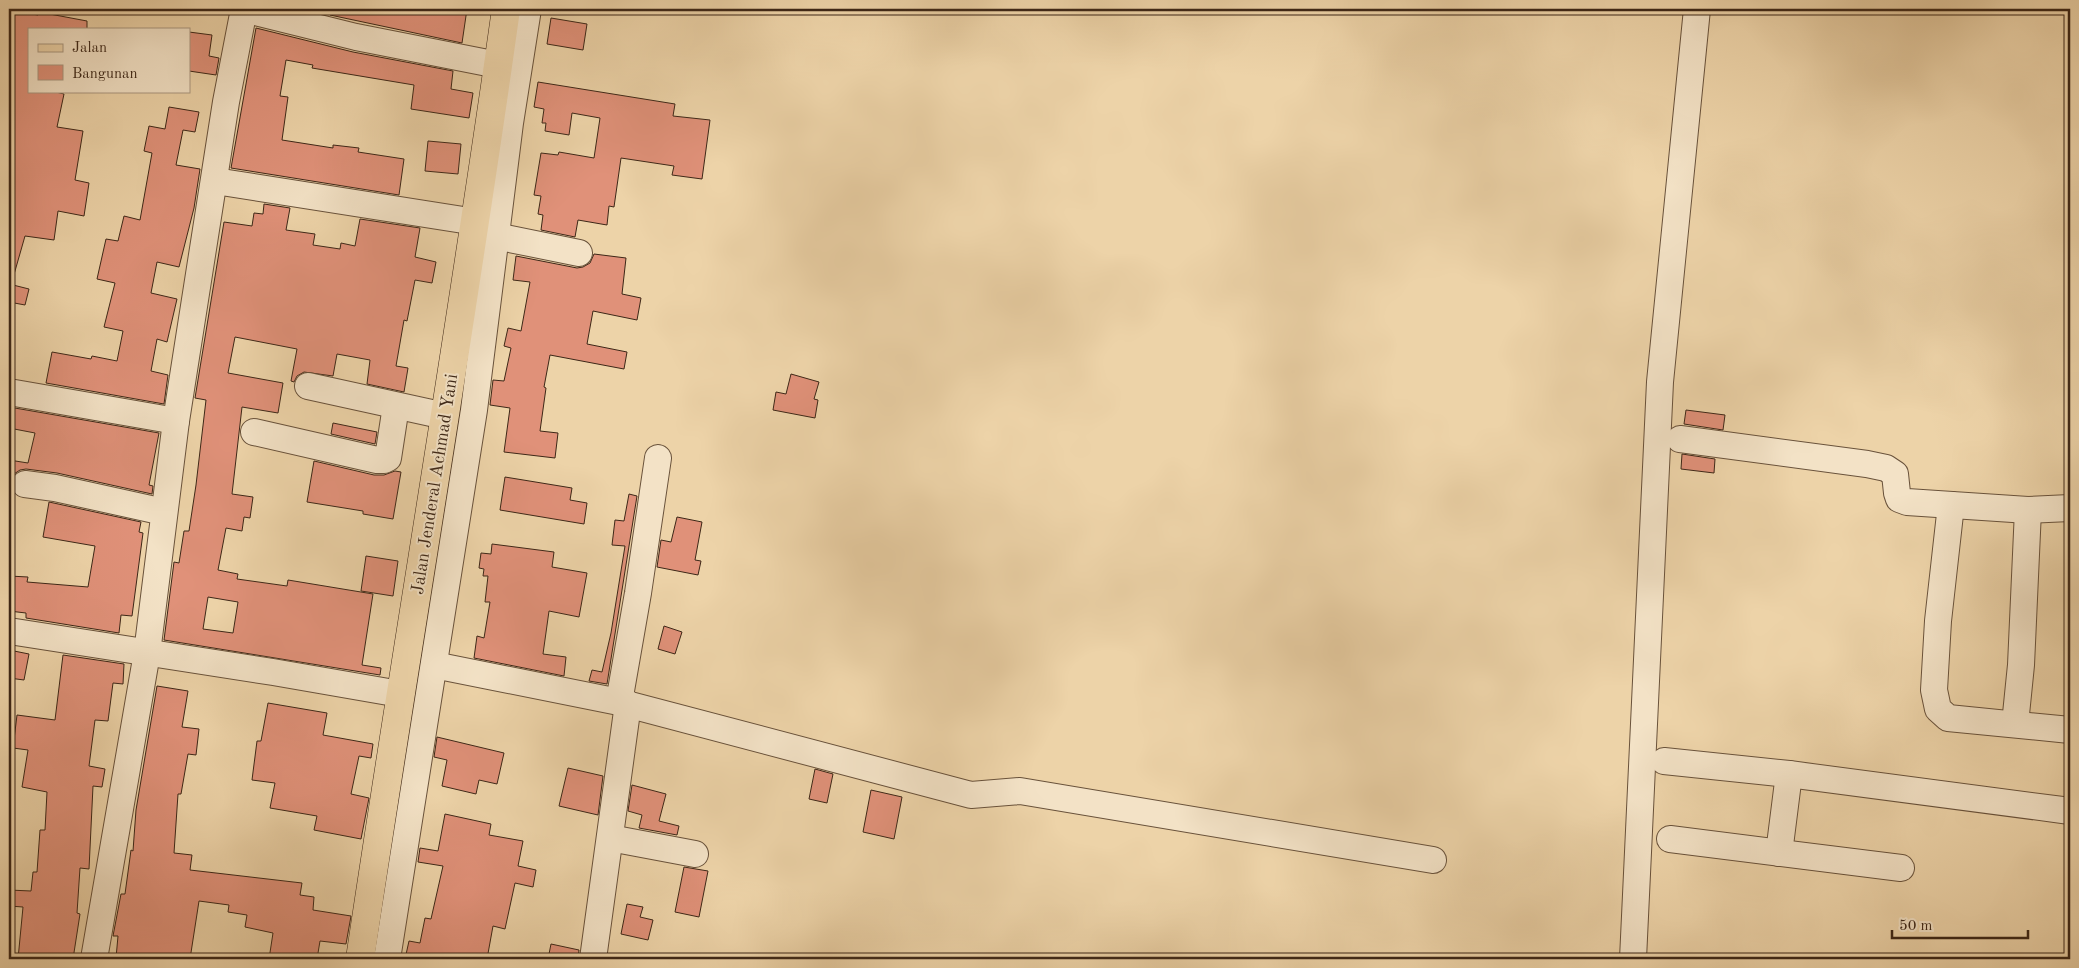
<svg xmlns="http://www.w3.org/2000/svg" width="2079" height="968" font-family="'Old Standard TT',serif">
  <rect width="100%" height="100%" fill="#edd3a8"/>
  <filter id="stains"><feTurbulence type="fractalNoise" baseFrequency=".004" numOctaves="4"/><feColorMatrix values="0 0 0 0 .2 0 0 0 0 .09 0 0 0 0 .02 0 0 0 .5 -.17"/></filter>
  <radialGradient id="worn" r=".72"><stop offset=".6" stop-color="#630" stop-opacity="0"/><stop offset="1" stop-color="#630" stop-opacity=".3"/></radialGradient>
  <g fill="#e09179" stroke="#3d2717" fill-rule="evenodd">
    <path d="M331,9H467L462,43L330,15Z"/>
    <path d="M9,10L38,15L39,12L87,21V29H29V91H52L64,94L57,127L83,131L75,180L89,183L84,216L58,211L54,240L25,236L13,278L9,277V211L12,197H9Z"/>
    <path d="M551,18L587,24L583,50L547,44Z"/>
    <path d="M256,28L353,52L453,71L451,89L473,93L469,118L411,109L414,85L312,68L313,65L286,60L280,96L288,97L282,140L333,148V145L359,148L358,152L404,159L399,195L231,168Z"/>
    <path d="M189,32L212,35L209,56L219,58L216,75L189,71Z"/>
    <path d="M538,82L675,104L673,116L710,120L702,179L672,175L674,166L621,158L614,207L609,206L607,225L578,220L575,237L541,230L543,215L538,214L541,196L534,195L541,153L558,155L559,152L594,158L600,118L572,113L569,135L545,131L546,123H542L544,109L534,107Z"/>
    <path d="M169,107L199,112L195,132L183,130L176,165L200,169L194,208L179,267L157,262L151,293L177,299L167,342L157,339L151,371L168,375L164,404L46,383L52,352L91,359L92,356L117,361L123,331L104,327L115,283L97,279L106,239L118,241L124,216L140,220L152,153L144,151L149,126L165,129Z"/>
    <path d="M428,141L461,144L458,174L425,171Z"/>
    <path d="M264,204L290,208L286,230L315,234L313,245L340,249L341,243L355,246L360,219L420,228L415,257L436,262L432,283L415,280L407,321L404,320L396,366L408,368L404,392L367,384L370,360L337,354L333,376L304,372L297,376L294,382L291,381L297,349L235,337L228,373L283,383L278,413L242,407L232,494L253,497L250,518L244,517L242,531L226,528L218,570L238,574L237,579L287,586L288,580L373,594L362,665L381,668L380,675L164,640L174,562L179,563L184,531H189L196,485L206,400L195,398L224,222L252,226L254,213L263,214ZM208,597L238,602L233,633L203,629Z"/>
    <path d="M594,254L626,258L622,294L641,298L637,320L593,311L587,344L627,352L624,369L550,355L544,387L546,388L540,431L558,433L555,458L504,452L510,408L490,405L493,380L504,381L511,348L504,346L508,328L521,331L530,282L513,280L516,256L577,268L583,267L590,263Z"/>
    <path d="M9,284L29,289L25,305L9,302Z"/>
    <path d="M791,374L819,382L814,399L818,400L815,418L773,410L776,392L786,394Z"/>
    <path d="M9,407L159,433L149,485L153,486L152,494L57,473L26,469L20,470L14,474L9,473V460L28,463L35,433L9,428Z"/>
    <path d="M1686,410L1725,415L1723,430L1684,424Z"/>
    <path d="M333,423L377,432L375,444L331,434Z"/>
    <path d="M1682,454L1715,459L1714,473L1681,469Z"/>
    <path d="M314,461L374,475H384L395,471L401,472L393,519L363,514V511L307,502Z"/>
    <path d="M505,477L572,488L570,500L587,503L584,524L500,510Z"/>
    <path d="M629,494L637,496L607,684L589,681L592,670L602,672L611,633L625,546L612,545L615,520L624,521Z"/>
    <path d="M49,502L141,522L139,532L143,533L132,616L121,615L119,633L26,618V613L9,611V576L28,577L27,582L88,587L95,546L43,537Z"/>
    <path d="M677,517L702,522L695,560L701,561L698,575L657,567L661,540L671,542Z"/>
    <path d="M492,544L554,552L552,567L587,573L579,617L549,611L543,654L566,657L564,676L474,658L477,636L484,638L490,602H485L488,576H483L484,569L479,568L481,553L491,554Z"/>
    <path d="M366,556L398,561L393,596L361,591Z"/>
    <path d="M664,626L682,632L675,654L658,649Z"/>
    <path d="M9,650L29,654L24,680L9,678Z"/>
    <path d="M63,655L124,664L123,684L113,683L108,721L95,720L89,766L105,769L102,787L93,786L89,869L80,868L77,913L80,914L73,959H18L23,907L9,906V890L31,891L33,872H37L40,830H45L47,792L22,787L28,750L13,748L17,715L55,720Z"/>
    <path d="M157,686L188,691L182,727L199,729L196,755L188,754L181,794H178L174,853L192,855L190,870L302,883L300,895L314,897L313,910L351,916L346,944L320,941L317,959H269L273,933L245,927L247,915L228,912L229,905L199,901L190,959L116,958L118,936H113L121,894H125L131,850L133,851L136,810Z"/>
    <path d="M268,703L327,713L323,735L373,744L371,758L359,756L351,794L369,798L361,839L314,830L317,816L270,808L275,783L252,780L257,741H261Z"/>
    <path d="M437,737L504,753L497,784L479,780L476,794L442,786L447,760L434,757Z"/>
    <path d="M568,768L603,776L598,815L559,806Z"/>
    <path d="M815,769L833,774L827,803L809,799Z"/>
    <path d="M632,785L666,794L659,821L679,826L677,835L639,828L642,815L628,811Z"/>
    <path d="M871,790L902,797L894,839L863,832Z"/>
    <path d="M445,814L491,824L489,835L523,841L518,866L536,870L533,887L515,883L505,929L493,926L487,959H405L409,941L420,943L425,918L431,919L443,866L418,862L420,848L438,851Z"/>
    <path d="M684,867L708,871L699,917L675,912Z"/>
    <path d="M627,904L643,907L640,917L653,920L648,940L621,934Z"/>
    <path d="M551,944L579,950L578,959H548Z"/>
  </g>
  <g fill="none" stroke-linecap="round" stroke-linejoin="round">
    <defs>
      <g id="minor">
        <path d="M259,13L356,37L498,65"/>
        <path d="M215,181L476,222"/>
        <path d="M495,236L579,253"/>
        <path d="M308,386L445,416"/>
        <path d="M9,392L176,421"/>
        <path d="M254,432L377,460H384L388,458L396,406"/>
        <path d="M1680,439L1867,464L1886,468L1895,474L1897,493L1899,499L1907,502L2028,510L2070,508"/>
        <path d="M25,484L55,488L164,512"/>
        <path d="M1951,505L1938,621L1934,690L1938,709L1948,718L2070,730"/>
        <path d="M9,631L273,672L400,694"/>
        <path d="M434,665L619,702L971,795L1020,791L1433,860"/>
        <path d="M619,702L638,593L658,458"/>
        <path d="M2015,724L2021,665L2028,510"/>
        <path d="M1664,761L1789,774L2070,811"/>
        <path d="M610,838L695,854"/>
        <path d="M1670,839L1901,868"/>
        <path d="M1779,853L1789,774"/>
        <path d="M94,959L147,653L176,421L226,102L244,9"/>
        <path d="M387,959L474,410L510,123L528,9"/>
        <path d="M593,959L628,704"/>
        <path d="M1633,959L1660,382L1697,9"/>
      </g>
      <path id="major" d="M360,959C407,642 462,326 506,9"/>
    </defs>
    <use href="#minor" stroke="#69523b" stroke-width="28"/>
    <use href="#major" stroke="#3d2717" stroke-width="29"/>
    <use href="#minor" stroke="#f3e2c6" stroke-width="26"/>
    <use href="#major" stroke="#edd3a8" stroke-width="28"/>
  </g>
  <g text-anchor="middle" stroke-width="4" stroke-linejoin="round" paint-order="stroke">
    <g font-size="18" fill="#3d2717" stroke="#f3e2c6">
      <text transform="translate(434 484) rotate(-81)" y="6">Jalan Jenderal Achmad Yani</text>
    </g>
  </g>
  <rect width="2079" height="968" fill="none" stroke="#edd3a8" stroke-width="30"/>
  <rect x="10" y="10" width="2059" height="948" fill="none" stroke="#3d2717" stroke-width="2.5"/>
  <rect x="15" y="15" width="2049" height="938" fill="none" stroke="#3d2717"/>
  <rect x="28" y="28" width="162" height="65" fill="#f3e2c6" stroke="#aa9780"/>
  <rect x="38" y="44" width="25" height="8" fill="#edd3a8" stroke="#aa9780"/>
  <text x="72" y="52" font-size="15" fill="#3d2717">Jalan</text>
  <rect x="38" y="65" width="25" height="15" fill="#e09179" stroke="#aa9780"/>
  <text x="72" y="78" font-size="15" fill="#3d2717">Bangunan</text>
  <path d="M1892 930v8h136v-8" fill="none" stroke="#3d2717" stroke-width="2.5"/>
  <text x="1899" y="930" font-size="15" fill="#3d2717" stroke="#f3e2c6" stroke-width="4" paint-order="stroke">50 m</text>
  <rect width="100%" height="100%" filter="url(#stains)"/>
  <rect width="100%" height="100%" fill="url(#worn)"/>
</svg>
